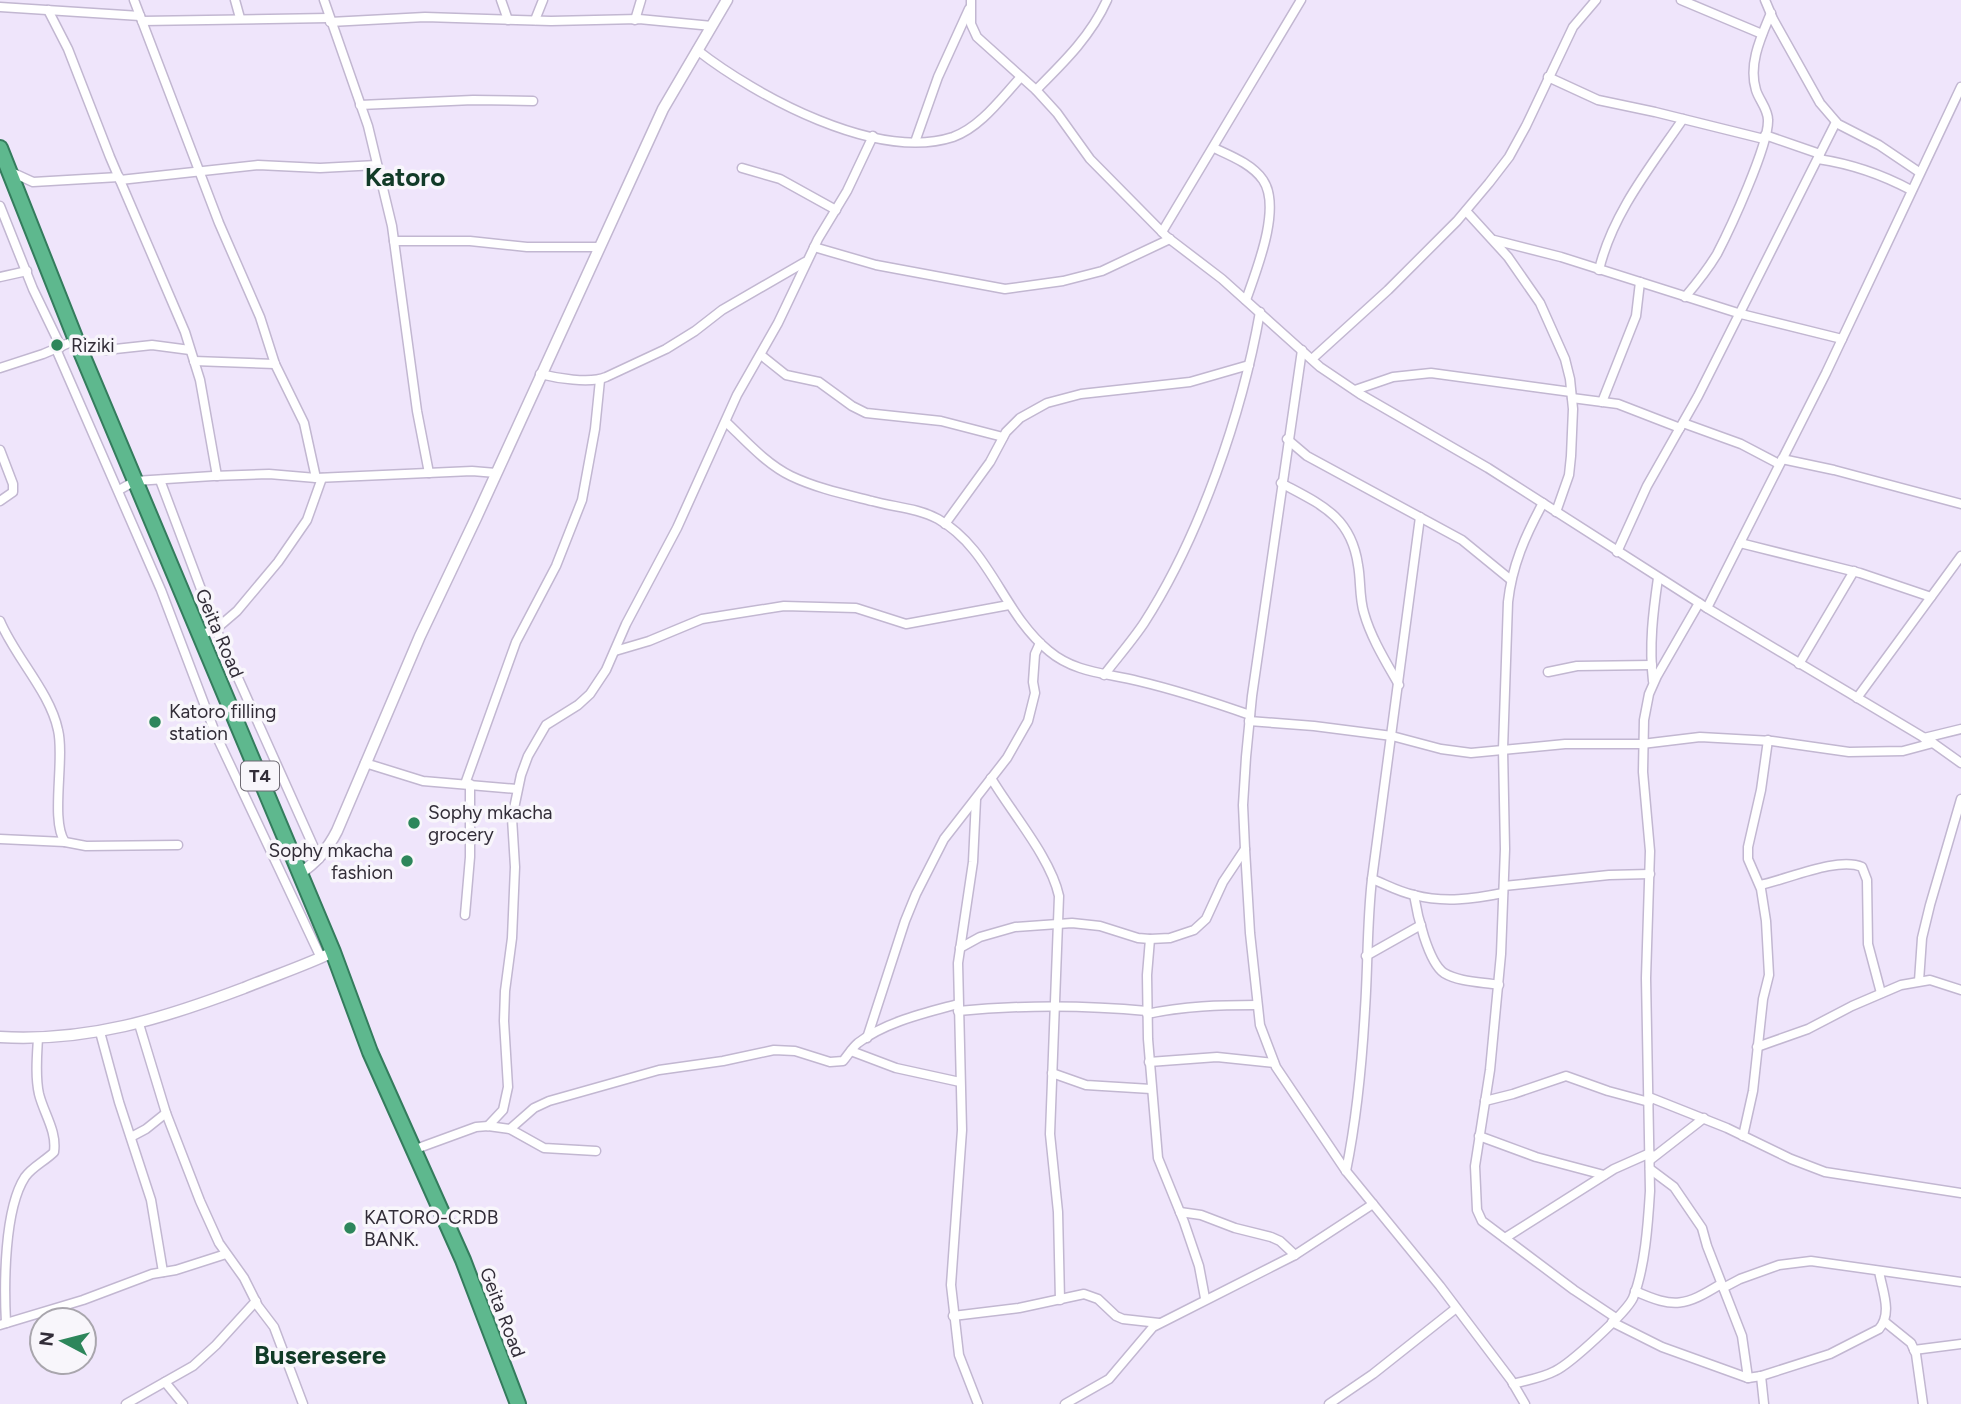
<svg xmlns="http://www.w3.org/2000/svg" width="1961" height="1404" font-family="Figtree,sans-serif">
  <rect width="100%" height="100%" fill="#efe5fb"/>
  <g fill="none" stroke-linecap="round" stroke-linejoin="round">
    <defs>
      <g id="minor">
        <path d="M134,0L219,223L260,317L275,364L304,423L316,478"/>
        <path d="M235,0L240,18"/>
        <path d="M324,0L368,126L392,226L417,411L429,473"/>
        <path d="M501,0L508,20"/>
        <path d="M971,0V24L977,37L1036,90L1057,113L1090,159L1167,237L1222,279L1320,367L1360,394L1488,468L1707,608L1933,743L1961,763"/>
        <path d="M1681,0L1762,34"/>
        <path d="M1765,0L1773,19L1820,103L1838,124L1879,145L1919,172"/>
        <path d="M0,7L140,16"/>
        <path d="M48,10L68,49L110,157L185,332L200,380L217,476"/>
        <path d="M535,20L543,0"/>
        <path d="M635,20L641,0"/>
        <path d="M142,21L329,18"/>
        <path d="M330,22L425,17L551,21L639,19L712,26"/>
        <path d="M697,50C756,96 877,162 953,137C981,127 1002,97 1021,77"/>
        <path d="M1548,77L1598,100L1655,112L1764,139"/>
        <path d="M1036,90C1063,63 1091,36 1107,0"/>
        <path d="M360,105L473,100L533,101"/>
        <path d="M1765,135L1820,154"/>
        <path d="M915,142L938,77L969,9"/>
        <path d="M1214,148C1231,156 1252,164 1263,180C1282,208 1256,271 1246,300"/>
        <path d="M1818,159C1852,164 1881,174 1911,190"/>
        <path d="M742,168L780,179L836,210"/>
        <path d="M9,171L33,182L119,177"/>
        <path d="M120,180L258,165L320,168L377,165"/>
        <path d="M0,206L33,289L61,347"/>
        <path d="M1466,211L1508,257L1540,303L1565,359L1570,379L1573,409L1571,456L1569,475L1556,512"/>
        <path d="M1162,232L1301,0"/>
        <path d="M1494,240L1561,257L1741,314L1842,339"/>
        <path d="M394,241H470L527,247H599"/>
        <path d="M814,247L876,265L1005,289L1063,281L1102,271L1170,239"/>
        <path d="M1599,270C1612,214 1651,166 1683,119"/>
        <path d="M0,277L27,271"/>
        <path d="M1685,297C1697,283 1708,269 1717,254C1730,229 1769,145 1768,120C1768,109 1759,100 1756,90C1748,64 1761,37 1771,13"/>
        <path d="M78,344L106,350L152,345L190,350"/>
        <path d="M56,349L161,590L216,735L321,958"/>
        <path d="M1302,350L1252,696L1246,757L1243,805L1245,849L1250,933L1260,1025L1276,1067L1346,1171L1440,1286L1511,1380L1525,1404"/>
        <path d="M761,355L786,375L819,382L852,406L866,413L941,421L1003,437"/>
        <path d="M1312,359L1388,290L1457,221L1489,183L1509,157L1526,126L1573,27L1596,0"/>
        <path d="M194,361L275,364"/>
        <path d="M0,368L43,354L76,340"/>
        <path d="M540,374C556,378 590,384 606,377L666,349L695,331L722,310L805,262"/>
        <path d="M1355,390L1393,377L1431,373L1571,392"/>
        <path d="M1572,398L1618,404L1680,428"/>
        <path d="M1602,402L1636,316L1640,282"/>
        <path d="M726,422C745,440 766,464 791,476C816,488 844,494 872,501C893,507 918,508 938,519C991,549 1003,614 1049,651C1075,673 1107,673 1138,681C1176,690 1213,702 1250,715"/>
        <path d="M1683,423L1741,444L1779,464"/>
        <path d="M1287,439L1307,456L1462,540L1511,580"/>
        <path d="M0,450L13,484V492L0,501"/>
        <path d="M1782,459L1834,470L1961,504"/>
        <path d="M160,480L216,629L319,859"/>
        <path d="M1281,483C1320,504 1351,516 1358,565C1361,580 1359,597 1364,613C1371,638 1386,662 1399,685"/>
        <path d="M119,490L135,481L213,476L269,474L316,478L472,471L496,473"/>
        <path d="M1543,503C1525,536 1512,566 1508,602L1503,749L1505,849L1501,954L1490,1070L1475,1166L1477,1210L1482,1221L1574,1290L1616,1318"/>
        <path d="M945,524L990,462L1006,432L1020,418L1047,403L1081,394L1190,382L1249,365"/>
        <path d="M1740,543L1860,573L1931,597"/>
        <path d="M1617,552L1647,486L1698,396L1836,122"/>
        <path d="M1707,608L1826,373L1961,87"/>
        <path d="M0,621C15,657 50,692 58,730C65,759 50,821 65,842L86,846L178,845"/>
        <path d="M200,635L216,629L237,611L278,562L307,520L322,478"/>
        <path d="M615,651L649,641L702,619L784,606L856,608L906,624L1009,605"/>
        <path d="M1799,664L1854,571"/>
        <path d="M1548,672L1577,666L1652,665"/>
        <path d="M1104,675C1117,658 1132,641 1144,623C1200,536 1242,414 1260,312"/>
        <path d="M1653,681C1649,645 1653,613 1658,578"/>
        <path d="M1857,698L1961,556"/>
        <path d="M1249,721L1314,726L1392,736L1441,749L1471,753L1565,744H1642L1700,737L1772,741L1849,752L1903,751L1933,743"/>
        <path d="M1924,738L1961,729"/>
        <path d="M365,763L423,781L517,789"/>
        <path d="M991,778C1011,812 1051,858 1059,896L1050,1134L1058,1212L1060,1300"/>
        <path d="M465,784L516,642L556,566L582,500L595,429L600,380"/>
        <path d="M976,799L973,862L958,963L962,1130L951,1285L959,1355L978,1404"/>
        <path d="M0,839L65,842"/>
        <path d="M1372,879C1385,884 1399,892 1414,895C1444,903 1473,899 1503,893"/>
        <path d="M1760,885C1786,880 1838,856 1862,867L1867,880L1868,944L1881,993"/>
        <path d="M1504,886L1609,875L1650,874"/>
        <path d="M1414,895C1417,914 1428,962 1444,973C1459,982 1482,982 1499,985"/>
        <path d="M465,915L470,857V784"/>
        <path d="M1150,939L1147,975L1148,1039L1158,1158L1184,1222L1199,1266L1205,1298"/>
        <path d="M960,948L980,937L1015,927L1072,923L1100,926L1138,938L1150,939L1170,938L1194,930L1206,919L1223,882L1245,849"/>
        <path d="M1366,956L1421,925"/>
        <path d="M1919,981L1922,938L1930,905L1961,799"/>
        <path d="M958,1011C1021,1005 1085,1005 1147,1011"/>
        <path d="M1147,1014C1184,1006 1220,1005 1257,1005"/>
        <path d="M139,1024L166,1113L200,1201L219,1243L244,1278L258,1306L274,1327L303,1404"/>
        <path d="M100,1032L119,1102L151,1200L163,1272"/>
        <path d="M867,1038L905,921L916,894L944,839L1007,758L1028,721L1035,693L1033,682L1035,654L1040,643"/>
        <path d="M1757,1047L1808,1029L1852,1006L1901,985L1930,980L1961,990"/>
        <path d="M851,1051L896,1068L960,1082"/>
        <path d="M1149,1062L1217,1057L1274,1063"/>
        <path d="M1052,1073L1086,1085L1151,1089"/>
        <path d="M1649,1097L1727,1128L1791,1159L1825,1172L1961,1193"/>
        <path d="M1485,1101L1513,1094L1566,1076L1608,1091L1649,1102"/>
        <path d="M488,1126L503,1110L508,1087L504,1021L505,991L512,938L515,867L512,818L521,775L528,756L546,725L578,705L590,694L606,670L626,624L677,528L737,395L778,323L818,239L847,191L873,136"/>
        <path d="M510,1129L534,1108L549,1101L659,1070L723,1061L774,1050L795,1051L830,1062L843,1061C848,1055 852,1048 858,1043C885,1022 925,1013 958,1004"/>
        <path d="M1479,1136L1536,1157L1604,1175"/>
        <path d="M1743,1136L1753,1091L1763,999L1769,975L1766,921L1761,889L1748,859V847L1761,790L1768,740"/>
        <path d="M131,1137L146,1129L166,1113"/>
        <path d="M413,1150L476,1127L488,1126L510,1129L544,1148L596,1151"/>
        <path d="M1650,1160L1704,1118"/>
        <path d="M1650,1169L1674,1187L1702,1228L1707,1246L1742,1336L1748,1378"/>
        <path d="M1346,1171C1357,1117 1362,1063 1365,1009C1368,965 1367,922 1372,879L1420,517"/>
        <path d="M1180,1212L1201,1215L1235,1228L1271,1237L1280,1241L1295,1255"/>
        <path d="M1505,1238L1614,1169L1650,1153"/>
        <path d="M1723,1288L1740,1279L1779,1265L1811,1261L1961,1282"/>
        <path d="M1635,1291C1675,1309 1685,1306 1721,1284"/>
        <path d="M953,1316L1019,1308L1084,1294L1098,1299L1116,1316L1123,1319L1159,1323"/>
        <path d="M1612,1322L1662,1347L1748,1378L1761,1376L1830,1354L1879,1329C1893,1313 1882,1290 1879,1271"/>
        <path d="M1885,1322L1911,1343L1916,1354L1923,1404"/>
        <path d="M6,1323C4,1285 4,1209 25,1177C32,1167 45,1161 54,1152C57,1131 44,1114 39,1094C35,1076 37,1056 38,1038"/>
        <path d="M0,1325L83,1300L152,1274L176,1270L226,1254"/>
        <path d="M1914,1350L1961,1344"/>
        <path d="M1761,1376L1764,1404"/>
        <path d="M165,1382L183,1404"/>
        <path d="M1513,1384C1527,1380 1542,1378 1555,1371C1570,1364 1626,1313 1633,1298C1645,1268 1648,1224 1650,1191L1646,978L1650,851L1643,772L1644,720L1649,694L1657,676L1699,603"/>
        <path d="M126,1404L193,1366L216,1345L256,1301"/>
        <path d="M1065,1404L1109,1379L1153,1327L1295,1255L1373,1204"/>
        <path d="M1329,1404L1373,1374L1455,1309"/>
      </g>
      <g id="tertiary">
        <path d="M299,874C316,863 328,849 337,831L420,636L476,518L663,109L727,0"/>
        <path d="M0,1037C88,1042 162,1019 244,988C273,976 304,966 333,952"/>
      </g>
      <path id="trunk" d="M0,148L76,340L333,952L370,1052L463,1260L518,1404"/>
    </defs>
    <use href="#minor" stroke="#c2b7d1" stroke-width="11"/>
    <use href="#tertiary" stroke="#c2b7d1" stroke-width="13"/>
    <use href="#trunk" stroke="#347c5d" stroke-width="18"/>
    <use href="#minor" stroke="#fff" stroke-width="8"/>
    <use href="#tertiary" stroke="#fff" stroke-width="10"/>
    <use href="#trunk" stroke="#5eb88e" stroke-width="14"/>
  </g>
  <g fill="#2d865b" stroke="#f8f6fb" stroke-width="2.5">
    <circle cx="57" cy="345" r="7"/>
    <circle cx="155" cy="722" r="7"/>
    <circle cx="414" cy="823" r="7"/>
    <circle cx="407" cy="861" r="7"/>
    <circle cx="350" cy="1228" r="7"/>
  </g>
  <g text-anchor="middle" stroke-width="7" stroke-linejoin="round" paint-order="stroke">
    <rect fill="#f8f6fb" stroke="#6d6972" stroke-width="2" x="241" y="761.5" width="38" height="29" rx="5"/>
    <g font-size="18" font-weight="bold" fill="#322d38">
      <text x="260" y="782">T4</text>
    </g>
    <g font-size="19" fill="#322d38" stroke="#f8f6fb" text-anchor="start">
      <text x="71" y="352">Riziki</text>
      <text x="169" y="718">Katoro filling<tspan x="169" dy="22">station</tspan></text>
      <text x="428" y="819">Sophy mkacha<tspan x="428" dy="22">grocery</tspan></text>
      <text x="393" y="857" text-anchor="end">Sophy mkacha<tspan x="393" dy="22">fashion</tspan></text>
      <text x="364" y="1224">KATORO-CRDB<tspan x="364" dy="22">BANK.</tspan></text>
    </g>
    <g font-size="19" fill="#322d38" stroke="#f8f6fb">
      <text transform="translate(220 633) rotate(67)" y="7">Geita Road</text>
      <text transform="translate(503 1312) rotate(69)" y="7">Geita Road</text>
    </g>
    <g font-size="26" font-weight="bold" fill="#113b27" stroke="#f8f6fb">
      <text x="405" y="186">Katoro</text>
      <text x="320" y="1364">Buseresere</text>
    </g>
  </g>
  <g transform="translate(63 1341) rotate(277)"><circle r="33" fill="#f8f6fb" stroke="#a9a6ad" stroke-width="2"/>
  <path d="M0-5L12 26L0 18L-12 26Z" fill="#2d865b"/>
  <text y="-10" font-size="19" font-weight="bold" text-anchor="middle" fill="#322d38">N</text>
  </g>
</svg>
